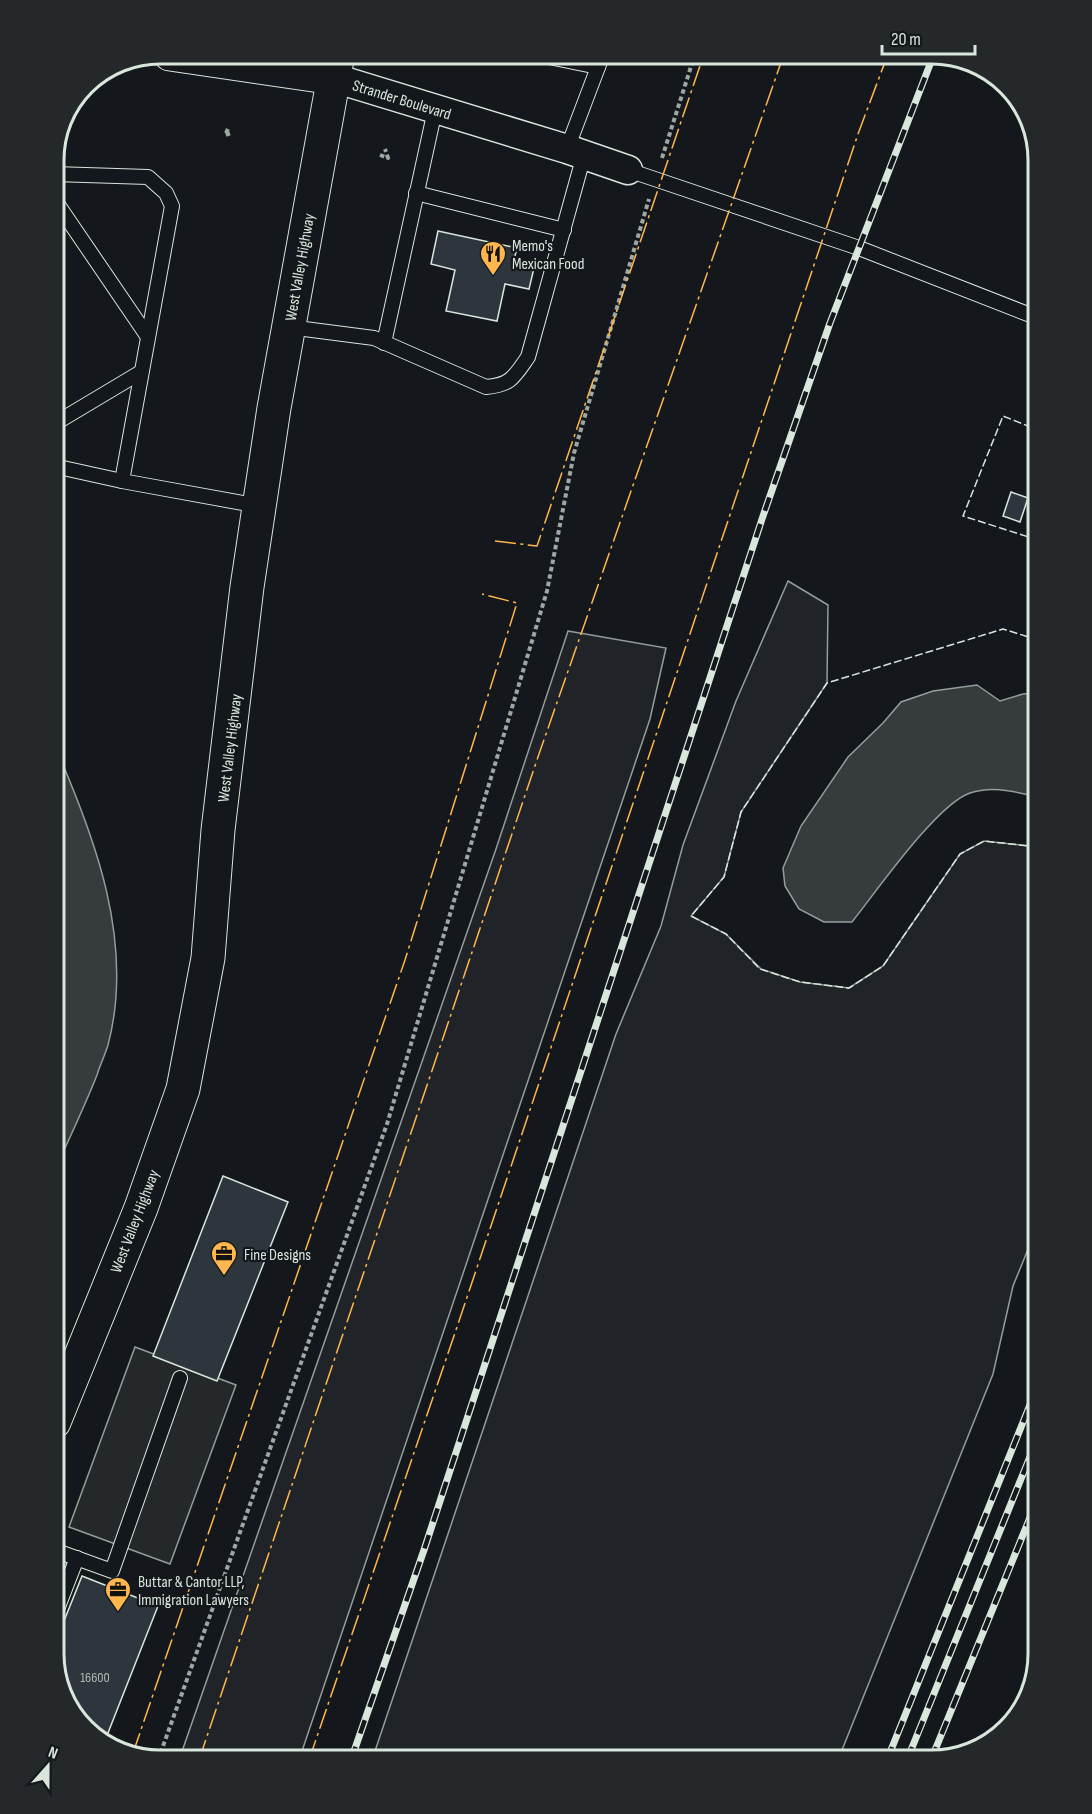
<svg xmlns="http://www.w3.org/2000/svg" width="1092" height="1814" font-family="'Sofia Sans Condensed',sans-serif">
  <rect width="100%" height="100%" fill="#14181c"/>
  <g fill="#202428" stroke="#939e99" stroke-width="1.5">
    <path d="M788,581L828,605L827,683L741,812L724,877L691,916L726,934L761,969L800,982L849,988L883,966L960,854L984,841L1038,847V1225L1013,1286L993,1374L838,1760H372L616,1034L661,926L683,845L736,701Z"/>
    <path d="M568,631L666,648L650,719L299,1760H179L496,849Z"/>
  </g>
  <path fill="#24282b" stroke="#939e99" stroke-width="1.5" d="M135,1347L236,1385L170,1564L69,1527Z"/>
  <g fill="#363b3e" stroke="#939e99" stroke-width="1.5">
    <path d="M977,685L1000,701L1023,694L1038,693V797C1015,792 993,785 970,793C937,804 876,892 852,922H824L799,909L785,886L783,868L801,826L848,757L883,723L901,702L933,691Z"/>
    <path d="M54,744C95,837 135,943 108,1045C105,1055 100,1065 97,1075C84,1108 69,1139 54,1172Z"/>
  </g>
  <g fill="#2c363c" stroke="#d8e6dc" stroke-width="1.5">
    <path d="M438,231L517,248L513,264L534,268L529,289L505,284L497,321L446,311L455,270L431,264Z"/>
    <path d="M1011,492L1028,498L1020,522L1003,516Z"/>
    <path d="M223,1176L288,1202L217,1381L153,1356Z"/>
    <path d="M82,1576L158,1606L104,1743L65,1700L54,1653V1646Z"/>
  </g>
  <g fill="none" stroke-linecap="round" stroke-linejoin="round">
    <defs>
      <g id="service">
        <path d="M534,54L598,67"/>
        <path d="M567,149L603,54"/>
        <path d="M628,170L859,248L1038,318"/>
        <path d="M54,174L148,177L166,193L172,206L122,481L259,506"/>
        <path d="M416,193L564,230"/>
        <path d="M54,199L148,337"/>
        <path d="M289,327L374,338L486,387C511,385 514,377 528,357L584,155"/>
        <path d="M384,343L435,110"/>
        <path d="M54,424L141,372"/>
        <path d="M54,466L122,481"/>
        <path d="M54,1550L112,1571L180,1378"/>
        <path d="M54,1617L77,1558"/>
      </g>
      <path id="minor" d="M334,78L567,149L628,170"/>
      <path id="secondary" d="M170,54L334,78"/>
      <path id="primary" d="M54,1422L141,1208L183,1089L208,958L218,830L247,587L274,408L338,54"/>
    </defs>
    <use href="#service" stroke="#d8e6dc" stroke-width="16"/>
    <use href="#minor" stroke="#d8e6dc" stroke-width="31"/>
    <use href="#secondary" stroke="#d8e6dc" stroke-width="35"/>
    <use href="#primary" stroke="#d8e6dc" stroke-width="35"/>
    <g stroke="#9da8a2" stroke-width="4" stroke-dasharray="4.5 3" stroke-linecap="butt">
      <path d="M228,129L225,135L231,133"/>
      <path d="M380,155L388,158L385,149"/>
      <path d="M662,158L695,54"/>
      <path d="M158,1760L387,1124L547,591L574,453L649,199"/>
    </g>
    <use href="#service" stroke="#14181c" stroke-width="14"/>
    <use href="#minor" stroke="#14181c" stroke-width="28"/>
    <use href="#secondary" stroke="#14181c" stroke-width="33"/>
    <use href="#primary" stroke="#14181c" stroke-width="33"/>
    <defs>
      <g id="rail">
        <path d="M351,1760L424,1550L762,519L830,323L934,54"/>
        <path d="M887,1760L1038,1385"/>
        <path d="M907,1760L1038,1437"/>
        <path d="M931,1760L1038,1498"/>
      </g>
    </defs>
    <use href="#rail" stroke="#d8e6dc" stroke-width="7"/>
    <use href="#rail" stroke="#14181c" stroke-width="4.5" stroke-dasharray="14" stroke-linecap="butt"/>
    <g stroke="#d8e6dc" stroke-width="1.5" stroke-dasharray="8 3" stroke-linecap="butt">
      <path d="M1038,540L963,516L1003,416L1038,430"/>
      <path d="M1038,847L984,841L960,854L883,966L849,988L800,982L760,969L726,934L691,916L724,877L741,812L827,683L1003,629L1038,640"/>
    </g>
    <g stroke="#ffb74d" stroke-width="1.5" stroke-dasharray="21 4.5 3 4.5" stroke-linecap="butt">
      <path d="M495,541L537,546L704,54"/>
      <path d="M133,1753L405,960L517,603L482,594"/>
      <path d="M199,1760L539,754L784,54"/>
      <path d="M309,1760L456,1330L858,134L888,54"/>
    </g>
  </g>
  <defs>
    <symbol id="restaurant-pin" viewBox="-11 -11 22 30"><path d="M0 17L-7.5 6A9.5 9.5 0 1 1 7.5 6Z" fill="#ffb74d" stroke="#14181c"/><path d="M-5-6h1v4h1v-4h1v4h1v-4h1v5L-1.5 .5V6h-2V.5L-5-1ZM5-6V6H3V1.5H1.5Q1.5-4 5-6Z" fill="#111"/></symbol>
    <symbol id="office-pin" viewBox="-11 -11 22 30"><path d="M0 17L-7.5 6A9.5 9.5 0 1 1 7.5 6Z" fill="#ffb74d" stroke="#14181c"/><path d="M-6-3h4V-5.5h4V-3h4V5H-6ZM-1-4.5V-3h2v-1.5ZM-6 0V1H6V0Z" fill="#111"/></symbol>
  </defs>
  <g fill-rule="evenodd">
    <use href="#restaurant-pin" x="478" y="239" width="30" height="40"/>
    <use href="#office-pin" x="209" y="1239" width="30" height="40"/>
    <use href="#office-pin" x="103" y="1575" width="30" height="40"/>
  </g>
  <g text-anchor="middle" stroke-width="4.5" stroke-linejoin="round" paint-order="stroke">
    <g font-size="14" fill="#adbab4">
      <text x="95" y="1682">16600</text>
    </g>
    <g font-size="16" fill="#d8e6dc" stroke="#14181c">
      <text transform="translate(402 99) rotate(17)" y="6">Strander Boulevard</text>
      <text transform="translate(299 267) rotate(-80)" y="6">West Valley Highway</text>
      <text transform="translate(229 748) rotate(-83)" y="6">West Valley Highway</text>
      <text transform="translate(134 1221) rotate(-69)" y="6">West Valley Highway</text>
    </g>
    <g font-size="16" fill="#d8e6dc" stroke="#14181c" text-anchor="start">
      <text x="512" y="251">Memo's<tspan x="512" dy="18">Mexican Food</tspan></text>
      <text x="244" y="1260">Fine Designs</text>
      <text x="138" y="1587">Buttar &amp; Cantor LLP,<tspan x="138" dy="18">Immigration Lawyers</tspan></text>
    </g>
  </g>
  <path d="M0 0H1092V1814H0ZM160 64H932A96 96 0 0 1 1028 160V1654A96 96 0 0 1 932 1750H160A96 96 0 0 1 64 1654V160A96 96 0 0 1 160 64Z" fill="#24282b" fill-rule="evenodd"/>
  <path fill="none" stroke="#d8e6dc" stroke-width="3" d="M160 64H932A96 96 0 0 1 1028 160V1654A96 96 0 0 1 932 1750H160A96 96 0 0 1 64 1654V160A96 96 0 0 1 160 64Z"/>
  <g transform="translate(48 1766) rotate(21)" stroke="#14181c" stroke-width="4.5" paint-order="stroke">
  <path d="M0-4.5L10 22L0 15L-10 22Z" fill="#d8e6dc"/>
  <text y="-9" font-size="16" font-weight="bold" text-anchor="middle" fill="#d8e6dc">N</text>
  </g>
  <path d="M882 45v9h93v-9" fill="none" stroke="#d8e6dc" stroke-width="3"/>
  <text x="891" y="45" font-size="18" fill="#d8e6dc" stroke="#14181c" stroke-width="4.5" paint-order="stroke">20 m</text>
</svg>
